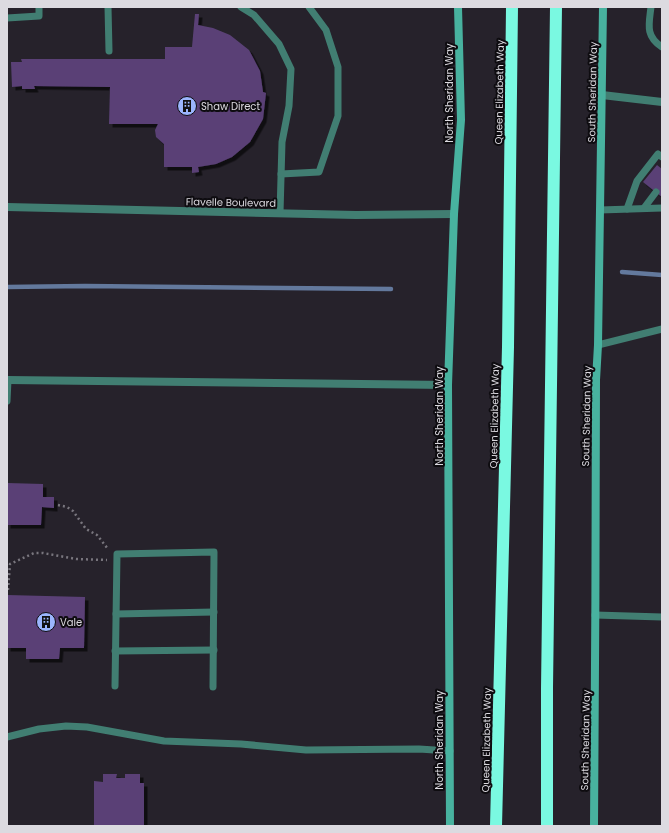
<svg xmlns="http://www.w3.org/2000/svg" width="669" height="833" font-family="Poppins,sans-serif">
  <defs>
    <filter id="shadow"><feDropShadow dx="3.5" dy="3.5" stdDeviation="0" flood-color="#0009"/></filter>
  </defs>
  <rect width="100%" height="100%" fill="#26222b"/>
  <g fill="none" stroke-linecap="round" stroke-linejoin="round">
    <g stroke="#63799d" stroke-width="4.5">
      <path d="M622,272L662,275"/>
      <path d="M7,287L85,286L391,289"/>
    </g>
  </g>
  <g fill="#5a4176" filter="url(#shadow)">
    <path d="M195,14H199L198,25L213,28L230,35L249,50L260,71L263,92L266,93L263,119L250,142L232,157L216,164L198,167L199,172L192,173V167H164V144L156,137L155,130L158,124H109L110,87L34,86L35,89H22V86L12,87L11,62H22L21,59H165V47H192Z"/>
    <path d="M657,165L662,169V197L643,182Z"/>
    <path d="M7,483L43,484V497H54V508L42,507L41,525H7Z"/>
    <path d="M7,595L85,597L84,648H60L59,659H26V648H7Z"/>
    <path d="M103,774H117L116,778H125V774H140V783H144V826H94V781L103,782Z"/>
  </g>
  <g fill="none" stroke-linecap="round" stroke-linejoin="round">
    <g stroke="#79767e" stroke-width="2.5" stroke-dasharray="2 3" stroke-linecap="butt">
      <path d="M58,505L67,507L73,511L86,529L97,535L108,549"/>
      <path d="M8,590L10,564L34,553H43L76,559L107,560"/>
    </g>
    <g stroke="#417e72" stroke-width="7">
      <path d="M108,7L109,51"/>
      <path d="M241,7L254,15L279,44L291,69L289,106L282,142L280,213"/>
      <path d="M651,7C649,24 645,36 662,47"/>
      <path d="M7,18L39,16V7"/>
      <path d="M281,174L319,172L338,116V67L326,30L309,7"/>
      <path d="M644,208L656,192"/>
      <path d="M627,209L637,181L658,154L662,157"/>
      <path d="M600,210L662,208"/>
      <path d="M598,345L662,329"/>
      <path d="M7,401L8,380"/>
      <path d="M116,614L214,612"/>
      <path d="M595,615L662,617"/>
      <path d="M115,651L214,650"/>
      <path d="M115,686L117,554L214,552L213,687"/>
      <path d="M7,737L39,729L66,726L87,727L164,741L241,744L306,750L419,749L450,751"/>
    </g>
    <g stroke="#417e72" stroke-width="8">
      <path d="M602,95L662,102"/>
      <path d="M7,207L356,215L454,214"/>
      <path d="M7,380L448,385"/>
    </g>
    <g stroke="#48b29f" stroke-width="8">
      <path d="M450,826L448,385L454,214L461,120L458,7"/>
      <path d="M594,826C596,677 595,529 596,380L598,345L603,7"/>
    </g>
    <g stroke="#7af9e1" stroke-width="12">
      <path d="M496,826L508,347L512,7"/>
      <path d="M547,826V688L556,7"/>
    </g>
  </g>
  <defs>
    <symbol id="building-disc" viewBox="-11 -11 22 22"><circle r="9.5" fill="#9bb5fd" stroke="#0e0c10"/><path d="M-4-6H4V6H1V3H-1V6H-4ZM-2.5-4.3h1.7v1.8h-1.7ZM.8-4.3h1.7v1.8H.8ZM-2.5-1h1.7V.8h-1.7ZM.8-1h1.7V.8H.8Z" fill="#111"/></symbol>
  </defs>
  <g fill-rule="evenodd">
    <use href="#building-disc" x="176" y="95" width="22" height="22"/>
    <use href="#building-disc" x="35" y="611" width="22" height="22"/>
  </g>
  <g text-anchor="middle" stroke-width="4" stroke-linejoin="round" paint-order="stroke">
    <g font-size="10" fill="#dcdae0" stroke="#0e0c10">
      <text transform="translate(499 92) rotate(-89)" y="4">Queen Elizabeth Way</text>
      <text transform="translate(592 92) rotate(-89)" y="4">South Sheridan Way</text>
      <text transform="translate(449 93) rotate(-90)" y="4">North Sheridan Way</text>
      <text transform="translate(231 202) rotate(1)" y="4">Flavelle Boulevard</text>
      <text transform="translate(439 416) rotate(-90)" y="4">North Sheridan Way</text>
      <text transform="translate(494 416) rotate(-89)" y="4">Queen Elizabeth Way</text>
      <text transform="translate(586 416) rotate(-89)" y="4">South Sheridan Way</text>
      <text transform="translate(439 740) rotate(-90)" y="4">North Sheridan Way</text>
      <text transform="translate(486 740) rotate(-89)" y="4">Queen Elizabeth Way</text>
      <text transform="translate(585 740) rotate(-89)" y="4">South Sheridan Way</text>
    </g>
    <g font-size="10" fill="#dcdae0" stroke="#0e0c10" text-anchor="start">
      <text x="201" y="110">Shaw Direct</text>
      <text x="60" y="626">Vale</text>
    </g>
  </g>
  <rect width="669" height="833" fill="none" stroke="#dcdae0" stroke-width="16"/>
</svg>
